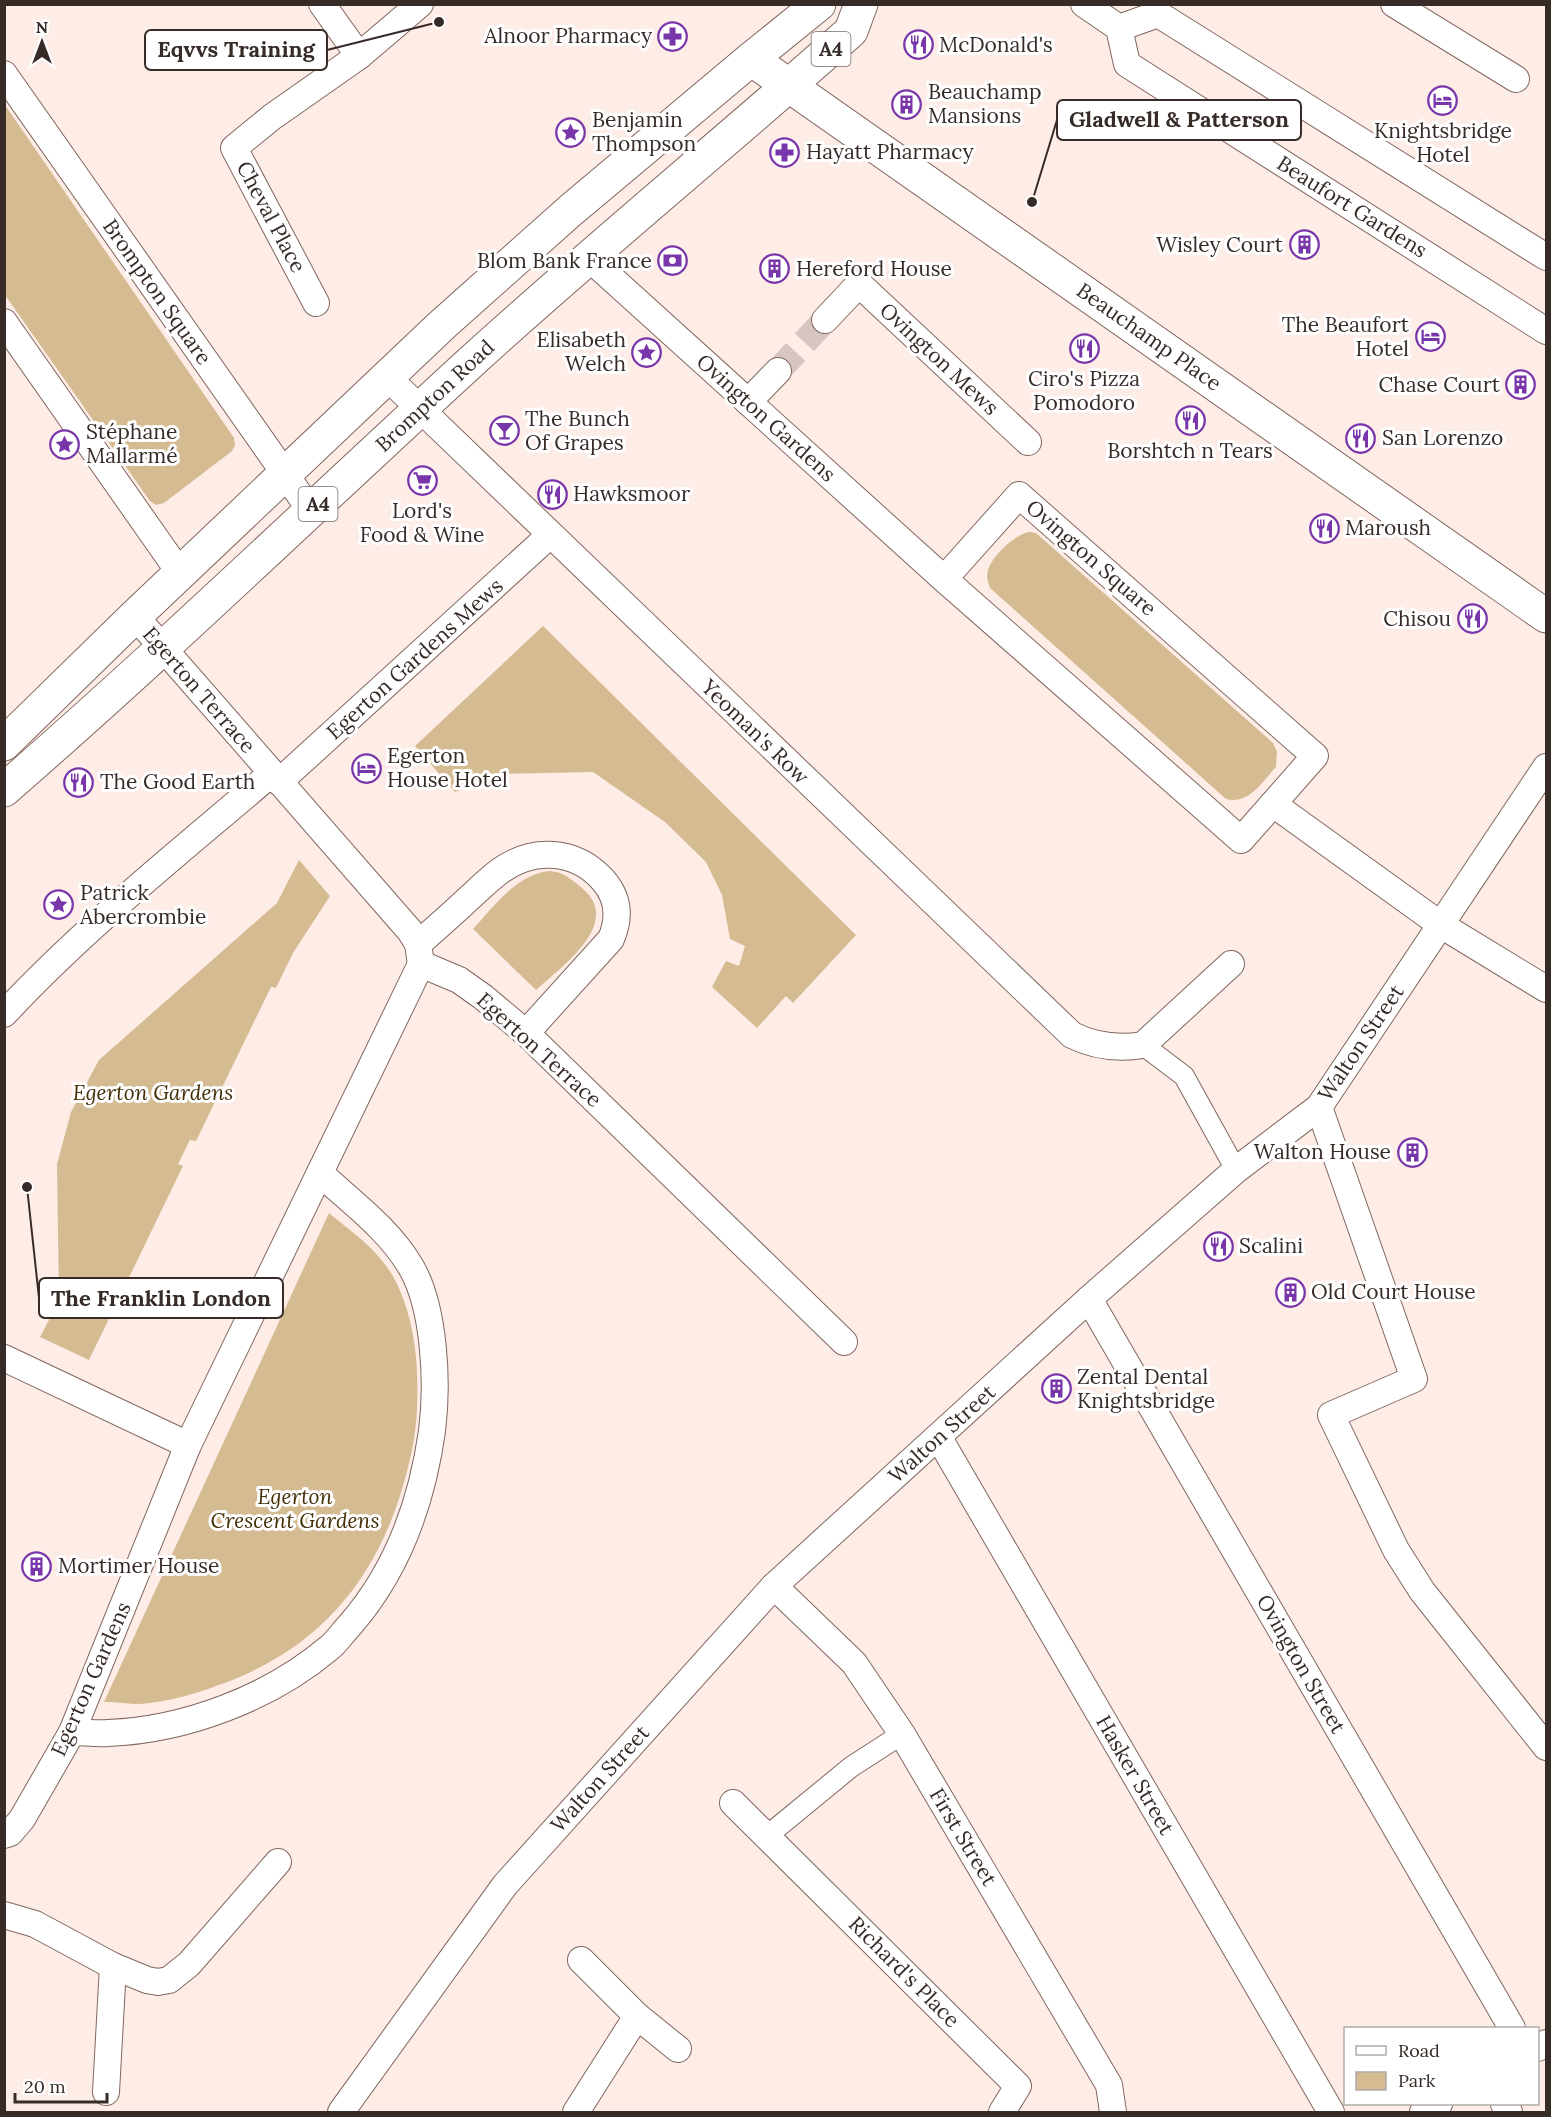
<svg xmlns="http://www.w3.org/2000/svg" width="1551" height="2117" font-family="Lora,serif">
  <rect width="100%" height="100%" fill="#feece6"/>
  <g fill="#d5bb92">
    <path d="M5,105L234,438L235,445L232,451L164,503L156,505L150,501L5,295Z"/>
    <path d="M1030,532L1036,533L1273,743L1277,752L1276,767C1262,782 1249,805 1226,799L990,588C988,582 986,577 988,570C992,556 1016,533 1030,532Z"/>
    <path d="M543,626L856,935L793,1003L786,996L757,1028L712,987L726,961L739,966L745,946L730,939L722,895L706,862L665,822L593,772L500,774L455,792L415,746Z"/>
    <path d="M299,860L330,896L293,953L276,988L271,987L196,1141L190,1140L178,1164L183,1166L89,1360L40,1337L59,1301L57,1164L71,1112L99,1060L277,903Z"/>
    <path d="M550,871C564,872 571,879 582,888C624,923 561,967 536,990L473,929C494,906 517,874 550,871Z"/>
    <path d="M329,1213C353,1233 380,1251 395,1280C415,1319 419,1365 417,1408C416,1438 409,1467 400,1496C370,1589 312,1652 219,1685C195,1694 167,1702 140,1704C129,1704 116,1702 104,1702Z"/>
  </g>
  <g fill="none" stroke-linecap="round" stroke-linejoin="round">
    <path stroke="#d6c5c0" stroke-width="26" stroke-dasharray="26 13" stroke-linecap="butt" d="M778,371L825,320"/>
    <defs>
      <g id="pedestrian">
        <path d="M1143,1045L1184,1076L1236,1170"/>
        <path d="M767,1836L851,1767L902,1734"/>
      </g>
      <g id="minor">
        <path d="M322,4L359,56"/>
        <path d="M1084,4L1119,28L1127,64L1546,331"/>
        <path d="M1394,4L1516,79"/>
        <path d="M1119,28L1158,14L1546,257"/>
        <path d="M4,74L311,511"/>
        <path d="M588,257L944,579L1241,840L1315,756L1019,495L944,579"/>
        <path d="M316,303L234,148L272,117L359,56L420,4"/>
        <path d="M825,320L859,284L1028,442"/>
        <path d="M4,322L180,573"/>
        <path d="M387,377L1072,1035C1094,1046 1118,1049 1143,1045L1231,964"/>
        <path d="M748,402L778,371"/>
        <path d="M135,616L410,931L418,944L421,964"/>
        <path d="M279,782L550,535"/>
        <path d="M1273,804L1441,925L1546,989"/>
        <path d="M418,944C434,930 450,916 466,901C477,891 488,880 500,871C533,847 575,849 603,880C619,898 620,918 611,939L526,1033"/>
        <path d="M421,964L459,980L483,997L526,1033L844,1342"/>
        <path d="M4,1014C86,926 181,851 272,773"/>
        <path d="M1319,1107L1414,1379L1331,1415L1396,1550L1422,1591L1546,1747"/>
        <path d="M1089,1299L1512,2028"/>
        <path d="M4,1358L188,1445"/>
        <path d="M939,1438L1331,2112"/>
        <path d="M774,1586L854,1663L902,1734L1109,2085L1113,2112"/>
        <path d="M72,1732C84,1732 96,1734 108,1733C185,1730 270,1698 329,1648C337,1642 343,1632 350,1625C397,1571 422,1502 432,1431C438,1384 435,1308 411,1267C388,1228 352,1203 320,1173"/>
        <path d="M733,1803L1018,2086L1002,2112"/>
        <path d="M4,1835L10,1833L22,1819L72,1732L188,1445L421,964"/>
        <path d="M4,1915L35,1924L113,1966L147,1980L158,1982L169,1980L189,1964L278,1862"/>
        <path d="M637,2016L678,2049"/>
        <path d="M1538,2048L1546,2043"/>
        <path d="M106,2092L113,1966"/>
        <path d="M1504,2104L1509,2112"/>
        <path d="M341,2112L505,1885L774,1586L1089,1299L1236,1170L1319,1107L1546,767"/>
        <path d="M576,2112L637,2016L581,1960"/>
        <path d="M1423,2112L1439,2104"/>
      </g>
      <path id="secondary" d="M751,59L1546,616"/>
      <g id="trunk">
        <path d="M4,744L135,616L442,325L571,210L751,59L819,4"/>
        <path d="M4,790C164,651 316,504 472,361C596,248 726,142 851,31L861,4"/>
      </g>
    </defs>
    <use href="#pedestrian" stroke="#81675e" stroke-width="22"/>
    <use href="#minor" stroke="#81675e" stroke-width="28"/>
    <use href="#secondary" stroke="#81675e" stroke-width="35"/>
    <use href="#trunk" stroke="#81675e" stroke-width="35"/>
    <use href="#pedestrian" stroke="#fff" stroke-width="20"/>
    <use href="#minor" stroke="#fff" stroke-width="26"/>
    <use href="#secondary" stroke="#fff" stroke-width="33"/>
    <use href="#trunk" stroke="#fff" stroke-width="33"/>
  </g>
  <defs>
    <symbol id="pharmacy-ring" viewBox="-11 -11 22 22"><circle r="9.5" fill="#fff" stroke="#7936aa" stroke-width="1.5"/><path d="M-2-6h4v4h4v4h-4v4h-4v-4h-4v-4h4Z" fill="#7936aa"/></symbol>
    <symbol id="restaurant-ring" viewBox="-11 -11 22 22"><circle r="9.5" fill="#fff" stroke="#7936aa" stroke-width="1.5"/><path d="M-5-6h1v4h1v-4h1v4h1v-4h1v5L-1.5 .5V6h-2V.5L-5-1ZM5-6V6H3V1.5H1.5Q1.5-4 5-6Z" fill="#7936aa"/></symbol>
    <symbol id="hotel-ring" viewBox="-11 -11 22 22"><circle r="9.5" fill="#fff" stroke="#7936aa" stroke-width="1.5"/><path d="M-6-4.5h1.5V1H6V5H4.5V3h-9V5H-6ZM-4 0a1.8 1.8 0 1 1 3.6 0ZM.5 0V-2.5h3Q6-2.5 6 0Z" fill="#7936aa"/></symbol>
    <symbol id="building-ring" viewBox="-11 -11 22 22"><circle r="9.5" fill="#fff" stroke="#7936aa" stroke-width="1.5"/><path d="M-4-6H4V6H1V3H-1V6H-4ZM-2.5-4.3h1.7v1.8h-1.7ZM.8-4.3h1.7v1.8H.8ZM-2.5-1h1.7V.8h-1.7ZM.8-1h1.7V.8H.8Z" fill="#7936aa"/></symbol>
    <symbol id="sight-ring" viewBox="-11 -11 22 22"><circle r="9.5" fill="#fff" stroke="#7936aa" stroke-width="1.5"/><path d="M0-6L1.8-2.2L6-1.7L2.9 1.2L3.7 5.4L0 3.3L-3.7 5.4L-2.9 1.2L-6-1.7L-1.8-2.2Z" fill="#7936aa"/></symbol>
    <symbol id="bank-ring" viewBox="-11 -11 22 22"><circle r="9.5" fill="#fff" stroke="#7936aa" stroke-width="1.5"/><path d="M-6-4H6V4H-6ZM0-2.3a2.3 2.3 0 1 0 0 4.6a2.3 2.3 0 1 0 0-4.6Z" fill="#7936aa"/></symbol>
    <symbol id="bar-ring" viewBox="-11 -11 22 22"><circle r="9.5" fill="#fff" stroke="#7936aa" stroke-width="1.5"/><path d="M-6-5H6L.8 .8V4.5H3.5V6h-7V4.5H-.8V.8Z" fill="#7936aa"/></symbol>
    <symbol id="supermarket-ring" viewBox="-11 -11 22 22"><circle r="9.5" fill="#fff" stroke="#7936aa" stroke-width="1.5"/><path d="M-6-5.5h2.5l.6 2H6L4.5 2H-2.5L-4.4-4H-6ZM-1.5 3.2a1.3 1.3 0 1 0 .1 0ZM3 3.2a1.3 1.3 0 1 0 .1 0Z" fill="#7936aa"/></symbol>
  </defs>
  <g fill-rule="evenodd">
    <use href="#pharmacy-ring" x="656" y="20" width="33" height="33"/>
    <use href="#restaurant-ring" x="902" y="28" width="33" height="33"/>
    <use href="#hotel-ring" x="1426" y="84" width="33" height="33"/>
    <use href="#building-ring" x="890" y="88" width="33" height="33"/>
    <use href="#sight-ring" x="554" y="116" width="33" height="33"/>
    <use href="#pharmacy-ring" x="768" y="136" width="33" height="33"/>
    <use href="#building-ring" x="1288" y="228" width="33" height="33"/>
    <use href="#bank-ring" x="656" y="244" width="33" height="33"/>
    <use href="#building-ring" x="758" y="252" width="33" height="33"/>
    <use href="#hotel-ring" x="1414" y="320" width="33" height="33"/>
    <use href="#restaurant-ring" x="1068" y="332" width="33" height="33"/>
    <use href="#sight-ring" x="630" y="336" width="33" height="33"/>
    <use href="#building-ring" x="1504" y="368" width="33" height="33"/>
    <use href="#restaurant-ring" x="1174" y="404" width="33" height="33"/>
    <use href="#bar-ring" x="488" y="414" width="33" height="33"/>
    <use href="#restaurant-ring" x="1344" y="422" width="33" height="33"/>
    <use href="#sight-ring" x="48" y="428" width="33" height="33"/>
    <use href="#supermarket-ring" x="406" y="464" width="33" height="33"/>
    <use href="#restaurant-ring" x="536" y="478" width="33" height="33"/>
    <use href="#restaurant-ring" x="1308" y="512" width="33" height="33"/>
    <use href="#restaurant-ring" x="1456" y="602" width="33" height="33"/>
    <use href="#hotel-ring" x="350" y="752" width="33" height="33"/>
    <use href="#restaurant-ring" x="62" y="766" width="33" height="33"/>
    <use href="#sight-ring" x="42" y="888" width="33" height="33"/>
    <use href="#building-ring" x="1396" y="1136" width="33" height="33"/>
    <use href="#restaurant-ring" x="1202" y="1230" width="33" height="33"/>
    <use href="#building-ring" x="1274" y="1276" width="33" height="33"/>
    <use href="#building-ring" x="1040" y="1372" width="33" height="33"/>
    <use href="#building-ring" x="20" y="1550" width="33" height="33"/>
  </g>
  <g text-anchor="middle" stroke-width="6" stroke-linejoin="round" paint-order="stroke">
    <g fill="#fff" stroke="#726b68" stroke-width="1.5">
      <rect x="811.5" y="32" width="39" height="34" rx="4.5"/>
      <rect x="298.5" y="487" width="39" height="34" rx="4.5"/>
    </g>
    <g font-size="20" font-weight="bold" fill="#362b27">
      <text x="831" y="56">A4</text>
      <text x="318" y="511">A4</text>
    </g>
    <g font-size="21" fill="#362b27" stroke="#fff" text-anchor="start">
      <text x="652" y="43" text-anchor="end">Alnoor Pharmacy</text>
      <text x="939" y="52">McDonald's</text>
      <text x="928" y="99">Beauchamp<tspan x="928" dy="24">Mansions</tspan></text>
      <text x="592" y="127">Benjamin<tspan x="592" dy="24">Thompson</tspan></text>
      <text x="1443" y="138" text-anchor="middle">Knightsbridge<tspan x="1443" dy="24">Hotel</tspan></text>
      <text x="806" y="159">Hayatt Pharmacy</text>
      <text x="1283" y="252" text-anchor="end">Wisley Court</text>
      <text x="652" y="268" text-anchor="end">Blom Bank France</text>
      <text x="796" y="276">Hereford House</text>
      <text x="1409" y="332" text-anchor="end">The Beaufort<tspan x="1409" dy="24">Hotel</tspan></text>
      <text x="626" y="347" text-anchor="end">Elisabeth<tspan x="626" dy="24">Welch</tspan></text>
      <text x="1084" y="386" text-anchor="middle">Ciro's Pizza<tspan x="1084" dy="24">Pomodoro</tspan></text>
      <text x="1500" y="392" text-anchor="end">Chase Court</text>
      <text x="525" y="426">The Bunch<tspan x="525" dy="24">Of Grapes</tspan></text>
      <text x="86" y="439">Stéphane<tspan x="86" dy="24">Mallarmé</tspan></text>
      <text x="1382" y="445">San Lorenzo</text>
      <text x="1190" y="458" text-anchor="middle">Borshtch n Tears</text>
      <text x="573" y="501">Hawksmoor</text>
      <text x="422" y="518" text-anchor="middle">Lord's<tspan x="422" dy="24">Food &amp; Wine</tspan></text>
      <text x="1345" y="535">Maroush</text>
      <text x="1451" y="626" text-anchor="end">Chisou</text>
      <text x="387" y="763">Egerton<tspan x="387" dy="24">House Hotel</tspan></text>
      <text x="100" y="789">The Good Earth</text>
      <text x="80" y="900">Patrick<tspan x="80" dy="24">Abercrombie</tspan></text>
      <text x="1391" y="1159" text-anchor="end">Walton House</text>
      <text x="1239" y="1253">Scalini</text>
      <text x="1311" y="1299">Old Court House</text>
      <text x="1077" y="1384">Zental Dental<tspan x="1077" dy="24">Knightsbridge</tspan></text>
      <text x="58" y="1573">Mortimer House</text>
    </g>
    <g font-size="21" fill="#362b27" stroke="#fff">
      <text transform="translate(1352 207) rotate(32)" y="7">Beaufort Gardens</text>
      <text transform="translate(271 217) rotate(62)" y="7">Cheval Place</text>
      <text transform="translate(157 292) rotate(55)" y="7">Brompton Square</text>
      <text transform="translate(1149 337) rotate(35)" y="7">Beauchamp Place</text>
      <text transform="translate(939 359) rotate(43)" y="7">Ovington Mews</text>
      <text transform="translate(435 396) rotate(-43)" y="7">Brompton Road</text>
      <text transform="translate(766 418) rotate(42)" y="7">Ovington Gardens</text>
      <text transform="translate(1091 558) rotate(41)" y="7">Ovington Square</text>
      <text transform="translate(415 659) rotate(-42)" y="7">Egerton Gardens Mews</text>
      <text transform="translate(199 690) rotate(49)" y="7">Egerton Terrace</text>
      <text transform="translate(755 732) rotate(44)" y="7">Yeoman's Row</text>
      <text transform="translate(1361 1043) rotate(-56)" y="7">Walton Street</text>
      <text transform="translate(539 1050) rotate(42)" y="7">Egerton Terrace</text>
      <text transform="translate(942 1434) rotate(-42)" y="7">Walton Street</text>
      <text transform="translate(1301 1664) rotate(60)" y="7">Ovington Street</text>
      <text transform="translate(91 1679) rotate(-66)" y="7">Egerton Gardens</text>
      <text transform="translate(1135 1775) rotate(60)" y="7">Hasker Street</text>
      <text transform="translate(600 1779) rotate(-48)" y="7">Walton Street</text>
      <text transform="translate(963 1837) rotate(59)" y="7">First Street</text>
      <text transform="translate(904 1972) rotate(45)" y="7">Richard's Place</text>
    </g>
    <g font-size="21" font-style="italic" fill="#442f07" stroke="#fff">
      <text x="153" y="1100">Egerton Gardens</text>
      <text x="295" y="1504">Egerton<tspan x="295" dy="24">Crescent Gardens</tspan></text>
    </g>
  </g>
  <path fill="none" stroke="#362b27" stroke-width="2" d="M439 22L327 50M1032 202L1057 120M27 1187L39 1298"/>
  <g fill="#362b27" stroke="#fff" stroke-width="2">
    <circle cx="439" cy="22" r="6"/>
    <circle cx="1032" cy="202" r="6"/>
    <circle cx="27" cy="1187" r="6"/>
  </g>
  <g fill="#fff" stroke="#362b27" stroke-width="2">
    <rect x="145" y="30" width="182" height="40" rx="6"/>
    <rect x="1057" y="100" width="244" height="40" rx="6"/>
    <rect x="39" y="1278" width="244" height="40" rx="6"/>
  </g>
  <g font-size="22" text-anchor="middle" font-weight="bold" fill="#362b27">
    <text x="236" y="57">Eqvvs Training</text>
    <text x="1179" y="127">Gladwell &amp; Patterson</text>
    <text x="161" y="1306">The Franklin London</text>
  </g>
  <rect width="1551" height="2117" fill="none" stroke="#362b27" stroke-width="12"/>
  <rect x="1344" y="2027" width="195" height="78" fill="#ffffff" stroke="#afaaa9" stroke-width="1.5"/>
  <rect x="1356" y="2046" width="30" height="9" fill="#ffffff" stroke="#afaaa9" stroke-width="1.5"/>
  <text x="1398" y="2057" font-size="18" fill="#362b27">Road</text>
  <rect x="1356" y="2072" width="30" height="18" fill="#d5bb92" stroke="#afaaa9" stroke-width="1.5"/>
  <text x="1398" y="2087" font-size="18" fill="#362b27">Park</text>
  <g transform="translate(42 42)" stroke="#ffffff" stroke-width="4.5" paint-order="stroke">
  <path d="M0-4.5L10 22L0 15L-10 22Z" fill="#362b27"/>
  <text y="-9" font-size="16" font-weight="bold" text-anchor="middle" fill="#362b27">N</text>
  </g>
  <path d="M15 2093v9h92v-9" fill="none" stroke="#362b27" stroke-width="3"/>
  <text x="24" y="2093" font-size="18" fill="#362b27" stroke="#ffffff" stroke-width="4.5" paint-order="stroke">20 m</text>
</svg>
